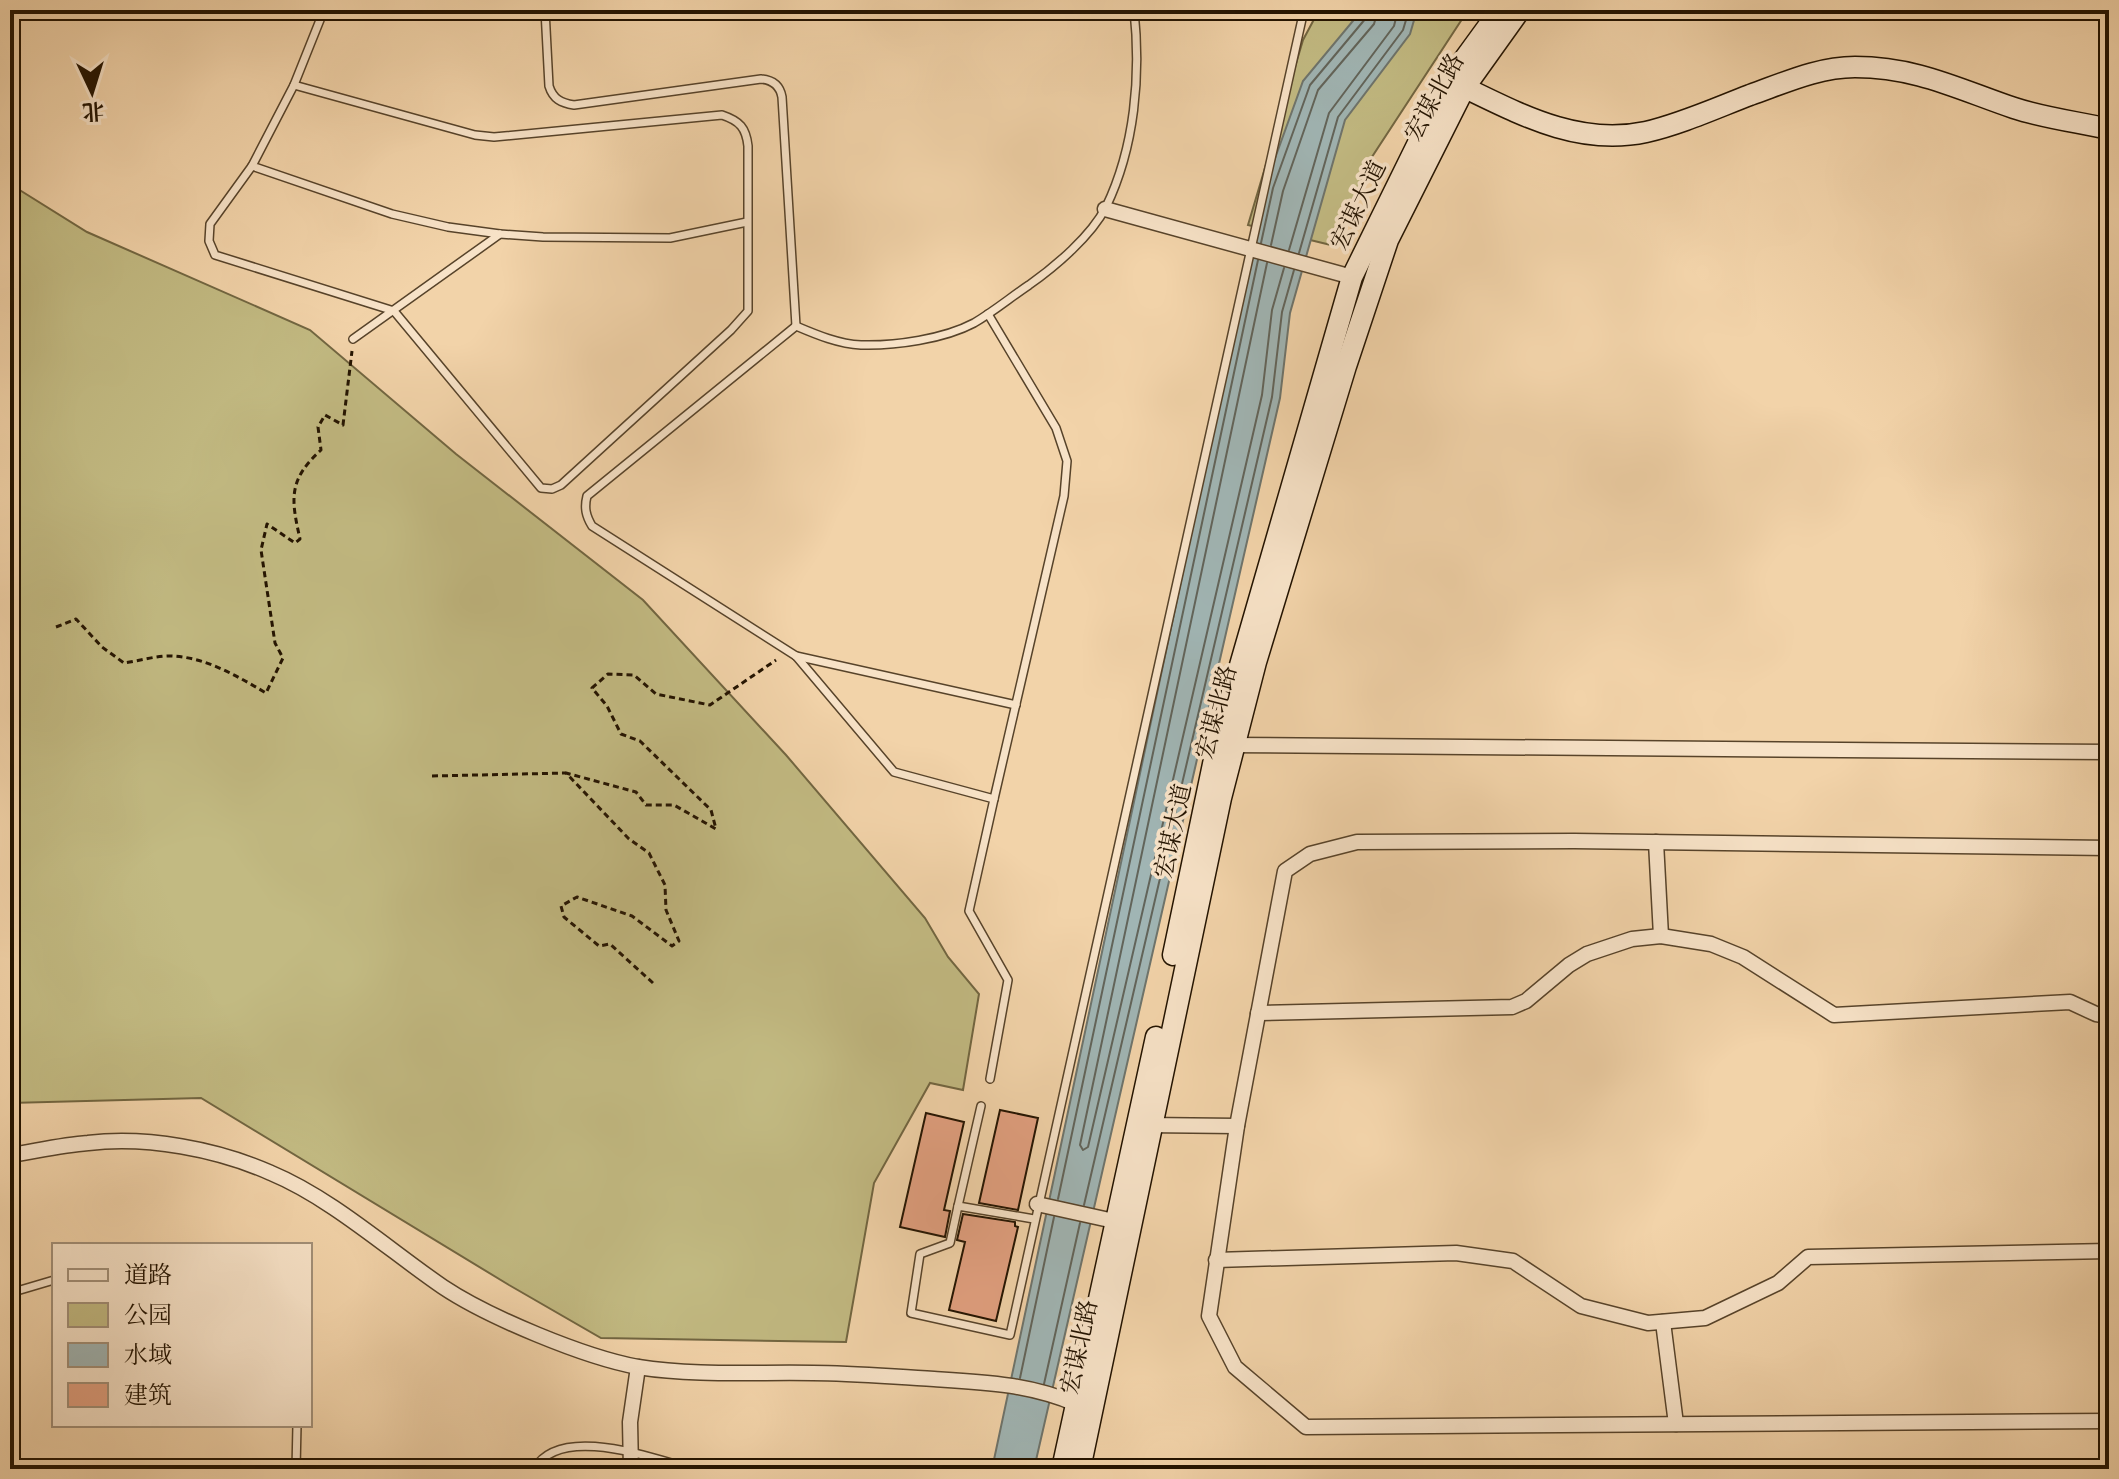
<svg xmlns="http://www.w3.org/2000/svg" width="2119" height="1479" font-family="'Gentium Book Plus','Noto Serif SC',serif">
  <rect width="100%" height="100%" fill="#f2d3a9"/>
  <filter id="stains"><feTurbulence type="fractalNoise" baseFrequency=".0025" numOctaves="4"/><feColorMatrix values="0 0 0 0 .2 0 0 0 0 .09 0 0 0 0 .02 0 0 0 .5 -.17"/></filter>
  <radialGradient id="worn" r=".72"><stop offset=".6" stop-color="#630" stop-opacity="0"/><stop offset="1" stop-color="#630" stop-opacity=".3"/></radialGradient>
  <g fill="#c2ba82" stroke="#726641" stroke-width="2">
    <path d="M1319,10H1468L1368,163L1335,246L1248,225L1303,40Z"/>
    <path d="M10,184L87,232L310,330L456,454L643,600L786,755L925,918L948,957L979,994L963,1090L930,1083L874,1183L846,1342L601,1338L509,1285L201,1098L10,1103Z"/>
  </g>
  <path fill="#a0b5b4" stroke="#6e746c" stroke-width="2" d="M1362,10H1417L1410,34L1345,120L1290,313L1280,398L1034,1469H992L1265,186L1303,81Z"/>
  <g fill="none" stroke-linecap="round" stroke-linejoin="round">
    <g stroke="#62645a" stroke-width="2">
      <path d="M1261,243L1273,188L1310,85L1366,18L1367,10"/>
      <path d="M1271,245L1283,191L1318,90L1374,24L1378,10"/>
      <path d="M1289,250L1329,113L1394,26L1398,10"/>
      <path d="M1299,253L1338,117L1403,30L1409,10"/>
      <path d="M1267,263L1080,1145L1083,1150L1088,1147L1262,395L1272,310L1284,268"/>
      <path d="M1058,1199L1258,260"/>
      <path d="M1084,1205L1272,397L1282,312L1294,270"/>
      <path d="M1020,1378L1054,1217"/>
      <path d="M1044,1384L1080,1223"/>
    </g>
  </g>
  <g fill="#e2a080" stroke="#231300" stroke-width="2">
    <path d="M1000,1110L1038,1118L1018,1210L979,1203Z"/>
    <path d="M926,1113L964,1122L944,1210L950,1211L945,1237L900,1227Z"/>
    <path d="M963,1214L1015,1222V1226L1018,1227L996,1321L949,1310L965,1242L957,1240Z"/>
  </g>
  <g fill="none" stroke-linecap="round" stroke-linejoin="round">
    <defs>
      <g id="lane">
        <path d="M324,10L294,85L252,166L392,214L448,227L500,234L543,237L670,238L747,222"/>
        <path d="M545,10L549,86C553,99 561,103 574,105L761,79C773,80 780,86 782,97L796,326"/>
        <path d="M252,166L210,224L209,241L215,255L394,311L541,488L552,489L561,485L731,330L748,311V146C746,128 740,121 722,115L494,137L475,135L294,85"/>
        <path d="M988,314L1056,428L1067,461L1064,496L994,799"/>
        <path d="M796,326L587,496C584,508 586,516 592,526L796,656L894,772L994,799L969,911L1008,980L990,1079"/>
        <path d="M796,326C817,335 839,344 861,345C895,346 944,339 974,323C993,312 1011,297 1029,285C1056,266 1091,236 1106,207C1135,147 1141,75 1134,10"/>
        <path d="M353,339L500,234"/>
        <path d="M796,656L1016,705"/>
        <path d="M958,1206L981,1106"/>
        <path d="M1034,1219L958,1206L950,1243L920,1254L911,1313L1010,1335L1304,10"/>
        <path d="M10,1293L54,1280"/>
        <path d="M296,1469L297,1425"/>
        <path d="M534,1469C561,1423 653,1459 693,1469"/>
      </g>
      <g id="street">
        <path d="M1105,209L1352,277"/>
        <path d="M1225,745L2109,752"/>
        <path d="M1656,842L1661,936"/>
        <path d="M2109,848L1574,841L1357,842L1310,854L1285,871L1237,1126L1209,1316L1235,1367L1306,1427L2109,1421"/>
        <path d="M1258,1013L1512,1007L1526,1001L1569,965L1587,954L1632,939L1661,936L1711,944L1743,957L1834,1015L2070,1002L2096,1014L2109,1016"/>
        <path d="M1146,1125L1237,1126"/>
        <path d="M10,1155C36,1151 62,1145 88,1143C147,1136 217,1149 271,1173C331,1198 389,1250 443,1287C488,1317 584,1357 638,1367C695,1376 755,1372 813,1373C853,1373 894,1377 934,1379C983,1382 1030,1384 1076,1404"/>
        <path d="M1037,1204L1123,1223"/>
        <path d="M1216,1260L1456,1253L1513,1261L1581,1306L1648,1323L1705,1318L1778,1283L1808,1257L2109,1251"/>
        <path d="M1663,1322L1676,1424"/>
        <path d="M631,1469L630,1422L638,1367"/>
      </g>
      <g id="secondary">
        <path d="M1455,83C1516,112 1576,147 1646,132C1681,124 1716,108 1750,95C1784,83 1818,67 1855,67C1916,67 1958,89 2014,108C2044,118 2078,122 2109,129"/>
        <path d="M1173,955L1217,745L1352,277L1449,80L1500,10"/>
        <path d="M1062,1469L1156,1037"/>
        <path d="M1080,1469L1221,798L1256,662L1346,366L1388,240L1465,87L1520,10"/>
      </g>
    </defs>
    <use href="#lane" stroke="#57432a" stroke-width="10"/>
    <use href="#street" stroke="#57432a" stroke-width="17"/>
    <use href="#secondary" stroke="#231300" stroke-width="23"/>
    <g stroke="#231300" stroke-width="3" stroke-dasharray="6 4" stroke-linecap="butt">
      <path d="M56,627L76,619L102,647L124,663C139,661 158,655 173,656C207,658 237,676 266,693L283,658L275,643L261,550L267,524L295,543L300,539C291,499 288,480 321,450L318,427L325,415L343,425L352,351"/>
      <path d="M432,776L566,773"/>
      <path d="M653,983L610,944L599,946L564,917L561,906L577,897L632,916L672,946L679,941L666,910L665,885L649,853L629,839L566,773L636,792L646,805H674L716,829L711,810L640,741L621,734L607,706L592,688L608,674L634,675L656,694L710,705L776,660"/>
    </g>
    <use href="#lane" stroke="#f7e2c7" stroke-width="7"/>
    <use href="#street" stroke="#f7e2c7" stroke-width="14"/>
    <use href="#secondary" stroke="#f7e2c7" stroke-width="20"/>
  </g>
  <g text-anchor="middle" stroke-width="7" stroke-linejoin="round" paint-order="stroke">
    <g font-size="24" fill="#231300" stroke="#f7e2c7">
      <text transform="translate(1434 97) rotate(-61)" y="8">宏谋北路</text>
      <text transform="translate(1358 205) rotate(-64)" y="8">宏谋大道</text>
      <text transform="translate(1216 712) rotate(-75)" y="8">宏谋北路</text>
      <text transform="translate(1173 831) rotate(-78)" y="8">宏谋大道</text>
      <text transform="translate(1079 1347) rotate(-78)" y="8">宏谋北路</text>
    </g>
  </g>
  <rect width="2119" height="1479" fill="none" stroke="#f2d3a9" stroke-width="40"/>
  <rect x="12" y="12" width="2095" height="1455" fill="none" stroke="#231300" stroke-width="4"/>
  <rect x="20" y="20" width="2079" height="1439" fill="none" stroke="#231300" stroke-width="2"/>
  <rect x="52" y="1243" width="260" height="184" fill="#f7e2c7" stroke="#a28f77" stroke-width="2"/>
  <rect x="68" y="1269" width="40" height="12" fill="#f7e2c7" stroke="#a28f77" stroke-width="2"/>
  <text x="124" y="1283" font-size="24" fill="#231300">道路</text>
  <rect x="68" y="1303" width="40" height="24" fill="#c2ba82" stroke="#a28f77" stroke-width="2"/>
  <text x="124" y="1323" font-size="24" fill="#231300">公园</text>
  <rect x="68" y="1343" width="40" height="24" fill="#a0b5b4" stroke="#a28f77" stroke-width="2"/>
  <text x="124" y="1363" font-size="24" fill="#231300">水域</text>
  <rect x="68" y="1383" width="40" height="24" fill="#e2a080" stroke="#a28f77" stroke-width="2"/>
  <text x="124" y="1403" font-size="24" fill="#231300">建筑</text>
  <g transform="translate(92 92) rotate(176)" stroke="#f7e2c7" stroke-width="6" paint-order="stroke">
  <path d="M0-6L14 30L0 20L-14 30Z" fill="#231300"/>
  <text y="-12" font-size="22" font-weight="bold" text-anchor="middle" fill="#231300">北</text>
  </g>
  <rect width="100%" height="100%" filter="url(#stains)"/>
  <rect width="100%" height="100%" fill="url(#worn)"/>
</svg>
